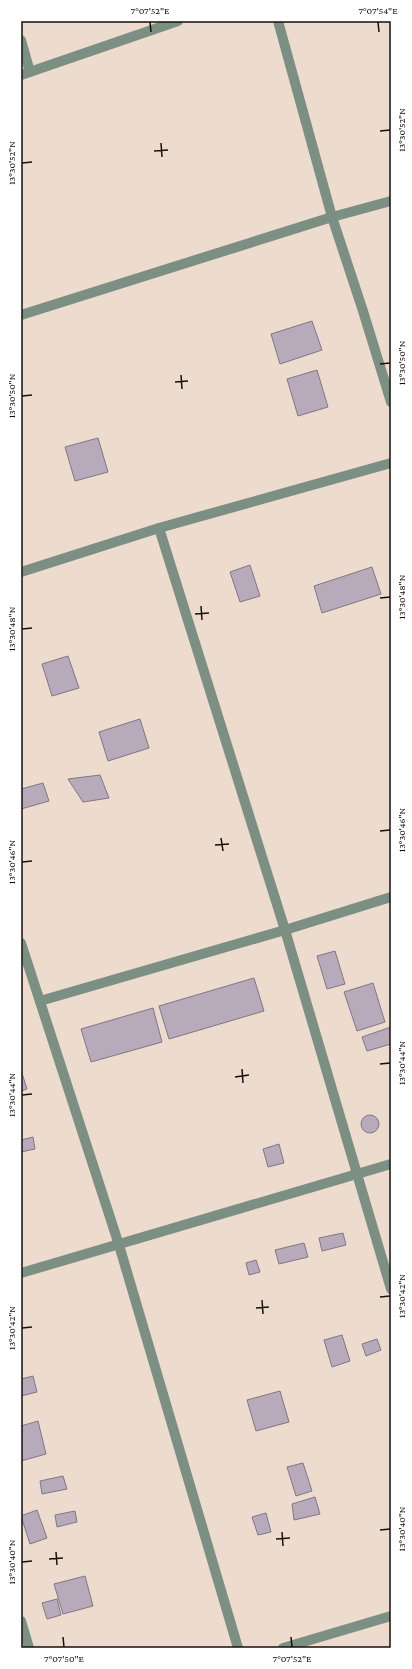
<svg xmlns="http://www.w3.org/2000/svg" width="412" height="1669" font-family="'Crimson Pro',serif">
  <rect width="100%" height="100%" fill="#eddbcd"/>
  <g fill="#b7aaba" stroke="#827585">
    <path d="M312,321L322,350L280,364L271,334Z"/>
    <path d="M317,370L328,407L298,416L287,379Z"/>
    <path d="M98,438L108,472L75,481L65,447Z"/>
    <path d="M250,565L260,596L240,602L230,572Z"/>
    <path d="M372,567L381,594L322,613L314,586Z"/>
    <path d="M68,656L79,688L52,696L42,664Z"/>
    <path d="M140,719L149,748L108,761L99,732Z"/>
    <path d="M100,775L109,798L83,802L68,779Z"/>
    <path d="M43,783L49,801L21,809V789Z"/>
    <path d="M335,951L345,984L327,989L317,956Z"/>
    <path d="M254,978L264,1011L169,1039L159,1006Z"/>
    <path d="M373,983L385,1022L357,1031L344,992Z"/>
    <path d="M153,1008L162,1042L91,1062L81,1029Z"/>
    <path d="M391,1027V1044L367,1051L362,1037Z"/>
    <path d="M21,1070L27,1089L21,1091Z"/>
    <circle cx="370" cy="1124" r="9"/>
    <path d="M33,1137L35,1149L21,1152V1140Z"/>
    <path d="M279,1144L284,1163L268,1167L263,1149Z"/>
    <path d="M343,1233L346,1245L322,1251L319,1238Z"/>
    <path d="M304,1243L308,1257L279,1264L275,1250Z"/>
    <path d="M256,1260L260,1272L249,1275L246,1263Z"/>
    <path d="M342,1335L350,1361L332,1367L324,1340Z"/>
    <path d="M377,1339L381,1350L366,1356L362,1344Z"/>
    <path d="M33,1376L37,1392L21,1396V1379Z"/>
    <path d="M280,1391L289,1422L256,1431L247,1400Z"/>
    <path d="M38,1421L46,1454L21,1461V1426Z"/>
    <path d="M303,1463L312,1491L296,1496L287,1467Z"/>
    <path d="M63,1476L67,1489L42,1494L40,1481Z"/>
    <path d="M315,1497L320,1514L294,1520L292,1504Z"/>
    <path d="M37,1510L47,1538L30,1544L21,1516Z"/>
    <path d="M75,1511L77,1522L57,1527L55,1515Z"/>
    <path d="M266,1513L271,1532L258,1535L252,1517Z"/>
    <path d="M85,1576L93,1606L63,1614L54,1584Z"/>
    <path d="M57,1599L61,1615L47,1619L42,1603Z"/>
  </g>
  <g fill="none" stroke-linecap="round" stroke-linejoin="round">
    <g stroke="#7b9083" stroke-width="10">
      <path d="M278,21L332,217L363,311L391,402"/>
      <path d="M21,40L30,72"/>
      <path d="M21,75L178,21"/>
      <path d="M21,315L332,217L391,201"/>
      <path d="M159,528L285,930L391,1289"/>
      <path d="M21,572L159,528L391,463"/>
      <path d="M21,943L119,1245L238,1648"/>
      <path d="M40,1001L285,930L391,897"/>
      <path d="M21,1273L391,1164"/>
      <path d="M21,1621L29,1648"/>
      <path d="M283,1648L391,1616"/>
    </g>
  </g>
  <path fill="none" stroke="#17110d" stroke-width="1.5" d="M150,22L151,32M378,22L379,32M380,131L390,130M161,143L162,157M154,151L168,150M22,163L32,162M380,364L390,363M181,375L182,389M175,382L188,381M22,396L32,395M380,598L390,597M201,606L202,620M195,614L209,613M22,629L32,628M380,831L390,830M221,838L223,851M215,845L229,844M22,862L32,861M380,1064L390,1063M242,1069L243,1083M235,1077L249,1075M22,1095L32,1094M380,1297L390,1296M262,1300L263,1314M256,1308L269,1307M22,1328L32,1327M380,1530L390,1529M282,1532L283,1546M276,1539L290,1538M56,1552L57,1565M49,1559L63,1558M22,1562L32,1561M63,1637L64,1647M291,1637L292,1647"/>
  <rect width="412" height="1669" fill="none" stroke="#ffffff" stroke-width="44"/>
  <rect x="22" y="22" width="368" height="1625" fill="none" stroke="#17110d" stroke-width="1.5"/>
  <g font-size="10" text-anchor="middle" fill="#17110d">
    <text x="150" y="14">7°07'52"E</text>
    <text x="378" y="14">7°07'54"E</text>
    <text transform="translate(401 130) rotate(-90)" y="4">13°30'52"N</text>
    <text transform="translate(11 163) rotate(-90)" y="4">13°30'52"N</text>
    <text transform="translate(401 363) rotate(-90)" y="4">13°30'50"N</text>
    <text transform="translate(11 396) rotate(-90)" y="4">13°30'50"N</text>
    <text transform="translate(401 597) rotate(-90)" y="4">13°30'48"N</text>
    <text transform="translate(11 629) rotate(-90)" y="4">13°30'48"N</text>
    <text transform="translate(401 830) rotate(-90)" y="4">13°30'46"N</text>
    <text transform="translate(11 862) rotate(-90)" y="4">13°30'46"N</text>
    <text transform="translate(401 1063) rotate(-90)" y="4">13°30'44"N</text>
    <text transform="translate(11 1095) rotate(-90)" y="4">13°30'44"N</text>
    <text transform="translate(401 1296) rotate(-90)" y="4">13°30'42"N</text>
    <text transform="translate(11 1328) rotate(-90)" y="4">13°30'42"N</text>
    <text transform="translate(401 1529) rotate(-90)" y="4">13°30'40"N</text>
    <text transform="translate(11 1562) rotate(-90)" y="4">13°30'40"N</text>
    <text x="64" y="1662">7°07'50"E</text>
    <text x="292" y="1662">7°07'52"E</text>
  </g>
</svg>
